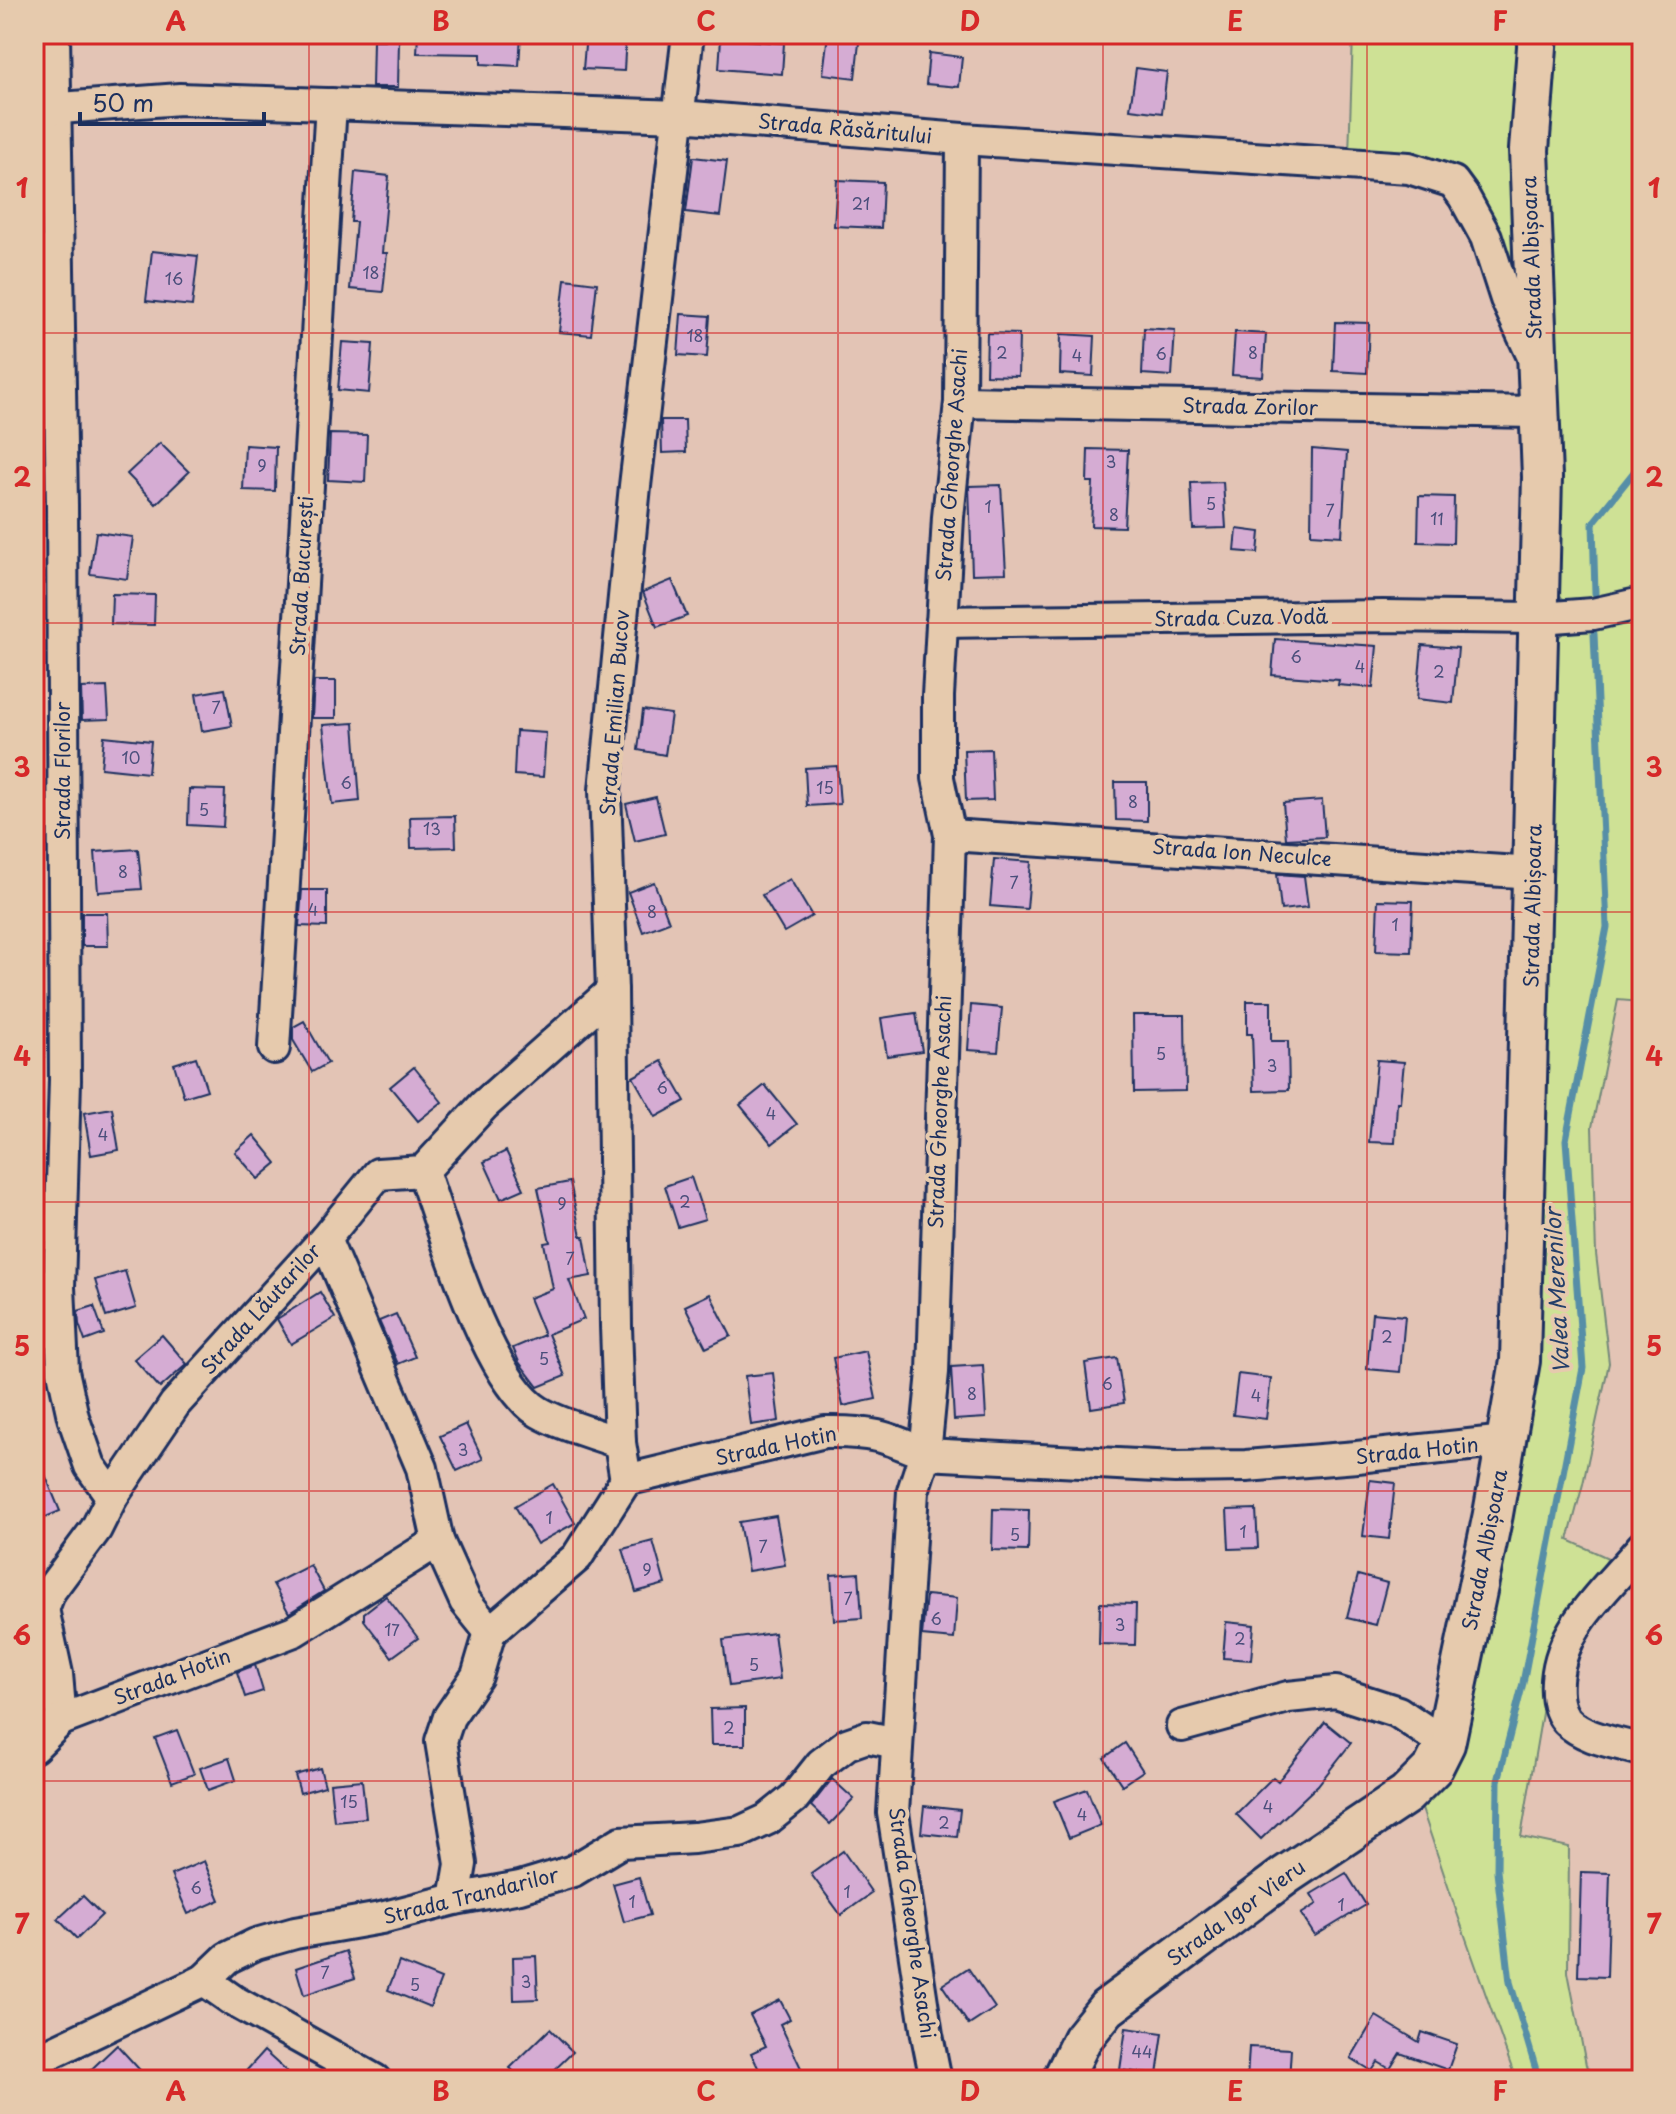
<svg xmlns="http://www.w3.org/2000/svg" width="1676" height="2114" font-family="'Playpen Sans',sans-serif">
  <rect width="100%" height="100%" fill="#e3c4b5"/>
  <filter id="ink" filterUnits="userSpaceOnUse"><feTurbulence type="fractalNoise" baseFrequency=".0125" numOctaves="2"/><feDisplacementMap in="SourceGraphic" scale="16" xChannelSelector="R" yChannelSelector="G"/><feConvolveMatrix kernelMatrix="1 2 1 2 8 2 1 2 1" color-interpolation-filters="sRGB"/></filter>
  <g filter="url(#ink)">
    <g fill="#cee195" stroke="#74887a" stroke-width="2">
      <path d="M1353,34H1530L1525,307L1481,198L1349,155Z"/>
      <path d="M1558,34H1642V596L1567,604L1552,586L1542,215Z"/>
      <path d="M1642,615V1002L1618,1000L1592,1127L1596,1254L1609,1363L1583,1484L1568,1540L1608,1558L1568,1623L1550,1666L1521,1837L1569,1847L1568,1972L1586,2065L1593,2080H1516L1457,1913L1421,1806C1447,1791 1448,1766 1455,1739L1528,1388L1550,646C1570,618 1610,620 1642,615Z"/>
    </g>
    <g fill="none" stroke-linecap="round" stroke-linejoin="round">
      <g stroke="#568ea7" stroke-width="7">
        <path d="M1595,593L1593,523L1642,462"/>
        <path d="M1539,2080L1510,1982L1497,1871L1498,1781L1523,1683L1583,1368L1566,1140L1607,927L1594,634"/>
      </g>
    </g>
    <g fill="#d5acd3" stroke="#1b2f5e" stroke-width="2">
      <path d="M418,34H521L519,66L481,64V54L417,53Z"/>
      <path d="M586,34H626L624,71L583,69Z"/>
      <path d="M828,34H860L855,78L823,74Z"/>
      <path d="M721,38L784,43L782,74L719,69Z"/>
      <path d="M373,40H399L398,87H372Z"/>
      <path d="M929,53L962,57L959,87L926,84Z"/>
      <path d="M1136,68L1167,72L1162,113L1130,109Z"/>
      <path d="M693,157L727,161L720,216L686,212Z"/>
      <path d="M355,172L389,176L382,253H387L383,292L350,289L356,222H351Z"/>
      <path d="M837,180L883,182L881,228L834,226Z"/>
      <path d="M152,251L198,256L192,306L146,301Z"/>
      <path d="M565,279L597,283L591,335L559,332Z"/>
      <path d="M681,314L710,316L707,357L678,355Z"/>
      <path d="M1335,322L1369,323L1367,373L1333,371Z"/>
      <path d="M1144,328L1175,330L1172,376L1142,374Z"/>
      <path d="M1235,332L1266,334L1263,377L1232,375Z"/>
      <path d="M987,333L1019,334L1018,376L986,375Z"/>
      <path d="M1061,334L1095,336L1093,376L1060,374Z"/>
      <path d="M342,342L373,344L369,393L338,390Z"/>
      <path d="M661,420H685L686,452L662,453Z"/>
      <path d="M330,434L367,435L365,482L328,480Z"/>
      <path d="M160,443L189,472L156,504L127,474Z"/>
      <path d="M245,445L276,447L275,491L243,490Z"/>
      <path d="M1088,449L1128,450L1124,527L1091,526L1093,482H1087Z"/>
      <path d="M1312,449L1347,452L1342,536L1311,534Z"/>
      <path d="M1223,482L1226,528L1193,529L1191,483Z"/>
      <path d="M1001,485L1006,573L972,574L969,486Z"/>
      <path d="M1419,496L1454,497L1453,543L1418,542Z"/>
      <path d="M1237,529L1260,532L1258,553L1235,551Z"/>
      <path d="M96,532L133,537L127,579L90,574Z"/>
      <path d="M672,580L687,616L657,627L643,592Z"/>
      <path d="M112,594L155,595L154,625L111,624Z"/>
      <path d="M1275,639L1377,646L1373,688L1338,685L1339,680L1272,675Z"/>
      <path d="M1422,645L1458,648L1453,703L1417,699Z"/>
      <path d="M314,681H336V718H312Z"/>
      <path d="M107,687L109,719L82,720L81,688Z"/>
      <path d="M225,689L232,726L202,731L196,694Z"/>
      <path d="M643,710L671,714L665,755L638,750Z"/>
      <path d="M354,723L360,801L332,804L323,725Z"/>
      <path d="M516,731L546,733L543,777L514,775Z"/>
      <path d="M104,736L151,741L148,773L101,768Z"/>
      <path d="M991,749L993,800L966,801L964,750Z"/>
      <path d="M837,766L840,804L807,806L805,768Z"/>
      <path d="M1115,782H1147V821L1116,820Z"/>
      <path d="M189,789L225,790L223,827L188,825Z"/>
      <path d="M656,797L665,834L635,841L626,804Z"/>
      <path d="M1322,800L1325,837L1286,839L1283,803Z"/>
      <path d="M455,816L456,847L411,848L410,817Z"/>
      <path d="M138,849L142,889L98,892L95,852Z"/>
      <path d="M994,859L1031,862L1027,909L990,906Z"/>
      <path d="M1277,874L1304,876L1308,907L1281,910Z"/>
      <path d="M790,879L812,916L784,932L762,895Z"/>
      <path d="M654,882L669,922L643,932L628,892Z"/>
      <path d="M302,890H327V927L299,926Z"/>
      <path d="M1378,900L1413,901L1411,952L1376,951Z"/>
      <path d="M82,913H107L108,946H82Z"/>
      <path d="M1247,1001H1271V1041H1288L1289,1090L1254,1091L1252,1034H1247Z"/>
      <path d="M971,1005L1002,1008L998,1052L968,1050Z"/>
      <path d="M916,1013L922,1051L887,1056L881,1018Z"/>
      <path d="M1133,1015H1185L1186,1091L1134,1092Z"/>
      <path d="M304,1021L328,1063L312,1072L293,1040V1027Z"/>
      <path d="M196,1057L207,1090L184,1097L174,1064Z"/>
      <path d="M1377,1060L1404,1062L1400,1102H1397L1395,1143L1369,1142Z"/>
      <path d="M662,1061L685,1101L656,1117L633,1077Z"/>
      <path d="M414,1067L442,1102L418,1121L390,1087Z"/>
      <path d="M765,1085L797,1124L772,1144L740,1105Z"/>
      <path d="M112,1108L119,1150L91,1155L84,1113Z"/>
      <path d="M254,1135L277,1163L258,1179L235,1152Z"/>
      <path d="M506,1151L524,1189L501,1199L484,1162Z"/>
      <path d="M691,1177L705,1219L678,1227L665,1186Z"/>
      <path d="M570,1182L581,1236H584L591,1276L569,1280L584,1319L548,1334L565,1376L538,1387L519,1362L513,1348L544,1335L529,1298L553,1289L544,1243L550,1242L538,1188Z"/>
      <path d="M125,1271L136,1308L106,1317L95,1280Z"/>
      <path d="M320,1292L335,1318L291,1344L277,1319Z"/>
      <path d="M710,1294L731,1336L706,1348L685,1306Z"/>
      <path d="M94,1306L104,1334L85,1341L79,1324L78,1311Z"/>
      <path d="M1372,1313L1405,1316L1400,1372L1367,1369Z"/>
      <path d="M396,1314L415,1357L398,1364L379,1321Z"/>
      <path d="M162,1335L187,1364L160,1388L134,1359Z"/>
      <path d="M866,1351L876,1399L843,1406L833,1358Z"/>
      <path d="M1117,1358L1124,1403L1091,1408L1085,1363Z"/>
      <path d="M983,1365L986,1418L954,1420L951,1367Z"/>
      <path d="M773,1373L779,1421L751,1425L745,1376Z"/>
      <path d="M1238,1374L1271,1378L1266,1419L1233,1415Z"/>
      <path d="M466,1424L483,1459L457,1471L440,1436Z"/>
      <path d="M34,1448L60,1511L34,1522Z"/>
      <path d="M1370,1480L1395,1483L1389,1539L1363,1536Z"/>
      <path d="M553,1484L575,1523L537,1544L515,1506Z"/>
      <path d="M993,1509L1029,1510L1028,1551L992,1550Z"/>
      <path d="M1256,1509L1258,1548L1229,1549L1227,1510Z"/>
      <path d="M776,1516L785,1565L748,1571L739,1522Z"/>
      <path d="M653,1541L665,1584L636,1592L623,1549Z"/>
      <path d="M310,1565L324,1591L289,1613L273,1584Z"/>
      <path d="M859,1573L862,1618L834,1620L831,1575Z"/>
      <path d="M1358,1575L1387,1583L1376,1625L1347,1618Z"/>
      <path d="M926,1595L957,1598L954,1639L922,1636Z"/>
      <path d="M386,1596L418,1638L392,1657L364,1620V1613Z"/>
      <path d="M1100,1603L1136,1604L1135,1645L1099,1644Z"/>
      <path d="M1226,1622L1254,1625L1251,1660L1223,1658Z"/>
      <path d="M774,1633L780,1679L729,1686L723,1640Z"/>
      <path d="M255,1665L263,1691L245,1697L237,1672Z"/>
      <path d="M745,1708V1745H711L710,1709Z"/>
      <path d="M1325,1722L1351,1743L1318,1785L1261,1839L1236,1814L1273,1777L1278,1781Z"/>
      <path d="M177,1730L194,1774L172,1782L155,1738Z"/>
      <path d="M1125,1743L1143,1771L1122,1785L1104,1758Z"/>
      <path d="M229,1758L236,1780L208,1790L200,1768Z"/>
      <path d="M320,1768L325,1786L300,1793L295,1775Z"/>
      <path d="M832,1779L854,1799L830,1824L811,1806Z"/>
      <path d="M362,1780L366,1818L334,1821L330,1783Z"/>
      <path d="M1087,1789L1101,1825L1069,1838L1054,1801Z"/>
      <path d="M924,1806L960,1810L957,1837L921,1833Z"/>
      <path d="M843,1851L872,1893L841,1915L811,1874Z"/>
      <path d="M204,1861L220,1900L188,1914L171,1875Z"/>
      <path d="M1581,1872L1610,1873L1607,1977L1578,1976Z"/>
      <path d="M1346,1873L1366,1905L1315,1936L1301,1914L1317,1904L1311,1894Z"/>
      <path d="M639,1877L650,1915L624,1922L613,1884Z"/>
      <path d="M83,1896L102,1915L77,1939L58,1919Z"/>
      <path d="M346,1951L355,1978L304,1995L296,1968Z"/>
      <path d="M536,1956L538,1999L514,2000L513,1957Z"/>
      <path d="M399,1962L441,1979L430,2007L388,1990Z"/>
      <path d="M968,1968L995,2008L969,2025L942,1985Z"/>
      <path d="M780,2000L790,2019L780,2024L801,2068L776,2080H764L751,2053L766,2046L750,2015Z"/>
      <path d="M1376,2016L1419,2042L1422,2032L1457,2044L1448,2070L1400,2053L1390,2069L1378,2062L1372,2071L1351,2058Z"/>
      <path d="M1126,2028L1163,2033L1157,2075L1120,2070Z"/>
      <path d="M550,2029L573,2052L544,2080H523L510,2068Z"/>
      <path d="M117,2045L149,2080H80Z"/>
      <path d="M1249,2047L1291,2049L1289,2080H1247Z"/>
      <path d="M264,2051L296,2080H238Z"/>
    </g>
    <g fill="none" stroke-linecap="round" stroke-linejoin="round">
      <defs>
        <g id="minor">
          <path d="M54,34L62,505L65,1080L59,1287L63,1371L73,1417L90,1466L112,1497"/>
          <path d="M34,110L180,99L680,116L962,139L1409,168L1453,182L1464,197L1486,237L1506,299L1534,359"/>
          <path d="M960,402L1541,412"/>
          <path d="M942,622L1383,616L1540,618L1593,614L1642,603"/>
          <path d="M950,835L1534,873"/>
          <path d="M274,1048L331,104"/>
          <path d="M423,1171C443,1229 488,1382 539,1412C563,1426 594,1433 620,1443"/>
          <path d="M325,1239L422,1468L438,1541L465,1601L490,1632"/>
          <path d="M626,1480L620,1443L616,1326L612,991L605,790L635,486L688,34"/>
          <path d="M1642,1547C1609,1587 1561,1625 1557,1680C1556,1694 1557,1710 1567,1721C1584,1739 1619,1743 1642,1750"/>
          <path d="M61,1720L57,1674L43,1609L50,1591L96,1529L112,1497L175,1404L325,1239L378,1174L423,1171L484,1105L612,991"/>
          <path d="M1182,1726L1288,1697L1336,1692L1398,1712L1445,1744"/>
          <path d="M34,1747L61,1720L294,1631L438,1541"/>
          <path d="M455,1899L461,1864L441,1741L449,1717L477,1676L490,1632L577,1557L626,1480L825,1432C869,1431 886,1436 925,1454L1175,1467L1246,1466L1357,1457L1506,1441"/>
          <path d="M204,1980L234,2001L375,2080"/>
          <path d="M34,2061L204,1980L227,1958L256,1944L295,1933L381,1918L455,1899L520,1887L573,1871L621,1842L694,1838L740,1832L768,1819L794,1798L821,1764L847,1744L867,1737L897,1743"/>
          <path d="M936,2080L927,2035L893,1813L913,1491L925,1454L933,1372L950,835L938,778V696L948,517L960,402L962,139"/>
        </g>
        <path id="tertiary" d="M1062,2080L1082,2039L1107,2008L1286,1875L1406,1795L1433,1768L1445,1744L1493,1514L1520,1361L1542,477L1529,150L1538,34"/>
      </defs>
      <use href="#minor" stroke="#1b2f5e" stroke-width="36"/>
      <use href="#tertiary" stroke="#1b2f5e" stroke-width="44"/>
      <use href="#minor" stroke="#e6caad" stroke-width="30"/>
      <use href="#tertiary" stroke="#e6caad" stroke-width="38"/>
    </g>
  </g>
  <path fill="none" stroke="#d62828" stroke-width="2" stroke-opacity="0.55" d="M309,34V2080M573,34V2080M838,34V2080M1103,34V2080M1367,34V2080M34,333H1642M34,623H1642M34,912H1642M34,1202H1642M34,1491H1642M34,1781H1642"/>
  <g text-anchor="middle" stroke-width="8" stroke-linejoin="round" paint-order="stroke">
    <g font-size="16" fill="#4a4e7b">
      <text x="861" y="210">21</text>
      <text x="371" y="279">18</text>
      <text x="174" y="285">16</text>
      <text x="695" y="342">18</text>
      <text x="1002" y="359">2</text>
      <text x="1253" y="359">8</text>
      <text x="1161" y="360">6</text>
      <text x="1077" y="362">4</text>
      <text x="1111" y="468">3</text>
      <text x="262" y="472">9</text>
      <text x="1211" y="510">5</text>
      <text x="988" y="513">1</text>
      <text x="1330" y="517">7</text>
      <text x="1114" y="521">8</text>
      <text x="1437" y="525">11</text>
      <text x="1296" y="663">6</text>
      <text x="1360" y="673">4</text>
      <text x="1439" y="678">2</text>
      <text x="216" y="714">7</text>
      <text x="131" y="764">10</text>
      <text x="346" y="789">6</text>
      <text x="825" y="794">15</text>
      <text x="1133" y="808">8</text>
      <text x="204" y="816">5</text>
      <text x="432" y="835">13</text>
      <text x="123" y="878">8</text>
      <text x="1014" y="889">7</text>
      <text x="313" y="916">4</text>
      <text x="652" y="918">8</text>
      <text x="1395" y="931">1</text>
      <text x="1161" y="1060">5</text>
      <text x="1272" y="1072">3</text>
      <text x="662" y="1094">6</text>
      <text x="771" y="1120">4</text>
      <text x="103" y="1141">4</text>
      <text x="685" y="1208">2</text>
      <text x="562" y="1210">9</text>
      <text x="570" y="1265">7</text>
      <text x="1387" y="1343">2</text>
      <text x="544" y="1365">5</text>
      <text x="1107" y="1390">6</text>
      <text x="972" y="1400">8</text>
      <text x="1256" y="1402">4</text>
      <text x="463" y="1456">3</text>
      <text x="549" y="1524">1</text>
      <text x="1243" y="1538">1</text>
      <text x="1015" y="1541">5</text>
      <text x="763" y="1553">7</text>
      <text x="647" y="1576">9</text>
      <text x="848" y="1605">7</text>
      <text x="936" y="1625">6</text>
      <text x="1120" y="1631">3</text>
      <text x="392" y="1636">17</text>
      <text x="1240" y="1645">2</text>
      <text x="754" y="1671">5</text>
      <text x="729" y="1734">2</text>
      <text x="349" y="1808">15</text>
      <text x="1268" y="1813">4</text>
      <text x="1082" y="1821">4</text>
      <text x="944" y="1829">2</text>
      <text x="196" y="1894">6</text>
      <text x="847" y="1898">1</text>
      <text x="632" y="1908">1</text>
      <text x="1341" y="1911">1</text>
      <text x="325" y="1979">7</text>
      <text x="526" y="1988">3</text>
      <text x="415" y="1991">5</text>
      <text x="1142" y="2058">44</text>
    </g>
    <g font-size="20" fill="#1b2f5e" stroke="#e6caad">
      <text transform="translate(845 129) rotate(5)" y="7">Strada Răsăritului</text>
      <text transform="translate(1532 258) rotate(-92)" y="7">Strada Albișoara</text>
      <text transform="translate(1250 407) rotate(1)" y="7">Strada Zorilor</text>
      <text transform="translate(952 465) rotate(-86)" y="7">Strada Gheorghe Asachi</text>
      <text transform="translate(302 576) rotate(-87)" y="7">Strada București</text>
      <text transform="translate(1241 618) rotate(-1)" y="7">Strada Cuza Vodă</text>
      <text transform="translate(615 713) rotate(-86)" y="7">Strada Emilian Bucov</text>
      <text transform="translate(63 771) rotate(-90)" y="7">Strada Florilor</text>
      <text transform="translate(1242 853) rotate(4)" y="7">Strada Ion Neculce</text>
      <text transform="translate(1533 906) rotate(-89)" y="7">Strada Albișoara</text>
      <text transform="translate(940 1112) rotate(-88)" y="7">Strada Gheorghe Asachi</text>
      <text transform="translate(261 1309) rotate(-48)" y="7">Strada Lăutarilor</text>
      <text transform="translate(776 1446) rotate(-12)" y="7">Strada Hotin</text>
      <text transform="translate(1417 1451) rotate(-6)" y="7">Strada Hotin</text>
      <text transform="translate(1485 1550) rotate(-79)" y="7">Strada Albișoara</text>
      <text transform="translate(172 1677) rotate(-21)" y="7">Strada Hotin</text>
      <text transform="translate(471 1896) rotate(-14)" y="7">Strada Trandarilor</text>
      <text transform="translate(1236 1913) rotate(-36)" y="7">Strada Igor Vieru</text>
      <text transform="translate(912 1923) rotate(82)" y="7">Strada Gheorghe Asachi</text>
    </g>
    <g font-size="22" font-style="italic" fill="#253f6a" stroke="#e6caad">
      <text transform="translate(1557 1291) rotate(-93)" y="8">Valea Merenilor</text>
    </g>
  </g>
  <rect width="1676" height="2114" fill="none" stroke="#e6caad" stroke-width="88"/>
  <path d="M80 112v12h184v-12" fill="none" stroke="#1b2f5e" stroke-width="4"/>
  <text x="92" y="112" font-size="24" fill="#1b2f5e" stroke="#e6caad" stroke-width="6" paint-order="stroke">50 m</text>
  <rect x="44" y="44" width="1588" height="2026" fill="none" stroke="#d62828" stroke-width="3"/>
  <g font-size="26" text-anchor="middle" font-weight="bold" fill="#d62828">
    <text x="176" y="31">A</text>
    <text x="441" y="31">B</text>
    <text x="706" y="31">C</text>
    <text x="970" y="31">D</text>
    <text x="1235" y="31">E</text>
    <text x="1500" y="31">F</text>
    <text x="22" y="198">1</text>
    <text x="1654" y="198">1</text>
    <text x="22" y="487">2</text>
    <text x="1654" y="487">2</text>
    <text x="22" y="777">3</text>
    <text x="1654" y="777">3</text>
    <text x="22" y="1066">4</text>
    <text x="1654" y="1066">4</text>
    <text x="22" y="1356">5</text>
    <text x="1654" y="1356">5</text>
    <text x="22" y="1645">6</text>
    <text x="1654" y="1645">6</text>
    <text x="22" y="1934">7</text>
    <text x="1654" y="1934">7</text>
    <text x="176" y="2101">A</text>
    <text x="441" y="2101">B</text>
    <text x="706" y="2101">C</text>
    <text x="970" y="2101">D</text>
    <text x="1235" y="2101">E</text>
    <text x="1500" y="2101">F</text>
  </g>
</svg>
